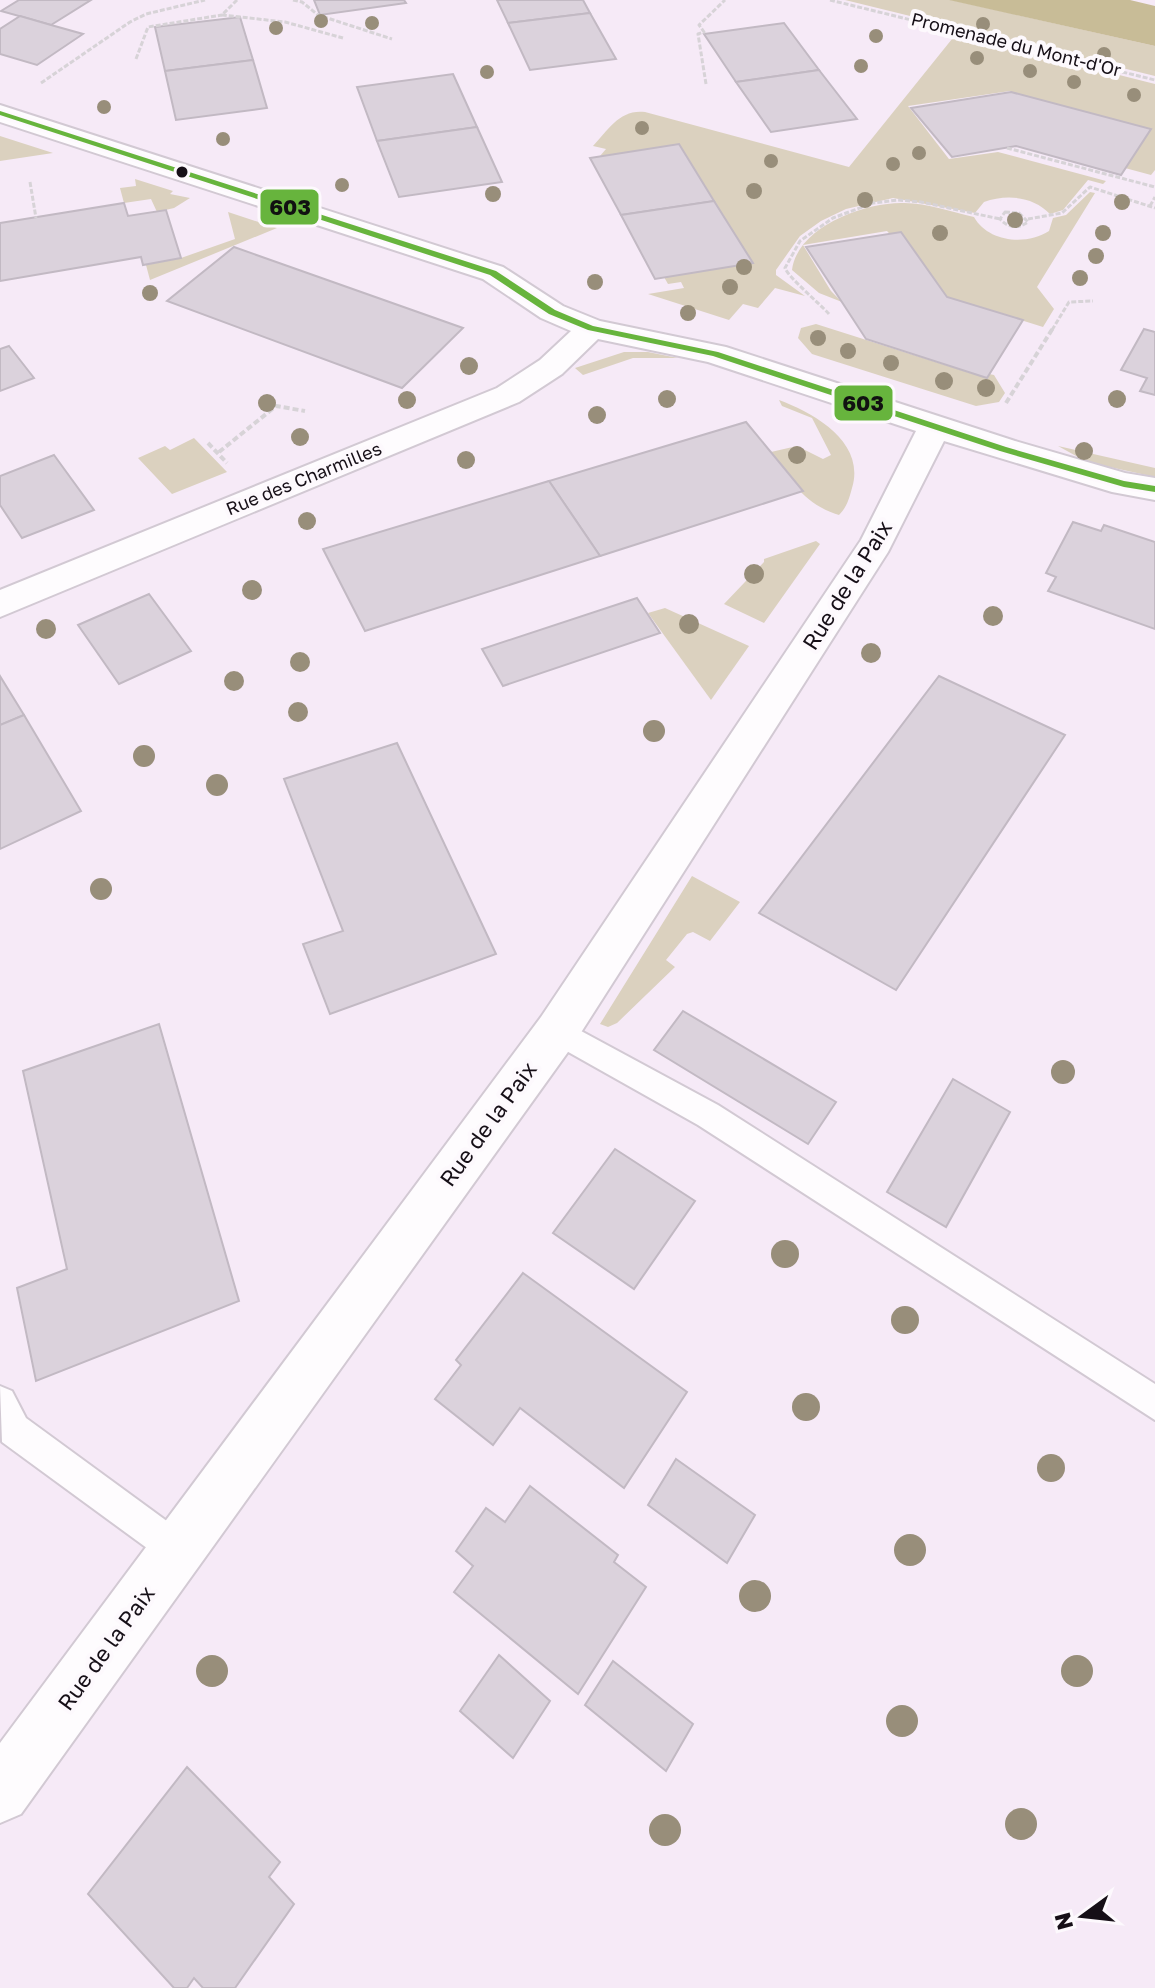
<svg xmlns="http://www.w3.org/2000/svg" width="1155" height="1988" font-family="'Golos Text',sans-serif">
  <rect width="100%" height="100%" fill="#f6eaf7"/>
  <g fill="#dbd1bf">
    <path d="M845,0H951L1155,46V76Z"/>
    <path d="M956,34L1155,84V170L1151,175L1125,168L1010,91L908,106L949,159L998,152L1106,181L1103,184L1088,180L1063,210L1050,214C1033,196 1006,194 984,202L975,213L893,198L846,209L821,221L800,236L776,270V275L805,296L775,288L758,308L743,304L729,320L648,294L684,288L681,282L668,284L664,277L752,262L680,145L600,156L606,149L593,146C609,129 620,109 645,112L849,167Z"/>
    <path d="M0,136L53,153L0,161Z"/>
    <path d="M135,179L173,191L170,194L190,198L174,208L157,212L151,199L124,203L120,188L136,186Z"/>
    <path d="M1090,192L1095,193L1037,287L1054,309L1043,327L947,297L887,231L803,245L831,291L842,302L819,293L792,270C797,228 862,203 901,203C925,202 951,212 974,217C988,242 1026,246 1049,231L1053,218L1066,215Z"/>
    <path d="M228,212L277,228L150,280L146,265L181,258L235,239Z"/>
    <path d="M816,324L986,378L989,374L994,375L1005,393L999,402L976,406L812,354L798,338L801,328Z"/>
    <path d="M624,352H648L678,358H633L583,375L575,368Z"/>
    <path d="M779,400C814,413 866,442 852,488C849,499 847,507 839,515C803,504 792,481 771,452L797,446L823,459L831,455L812,418L782,406Z"/>
    <path d="M194,438L227,472L172,494L138,458L165,446L170,450Z"/>
    <path d="M1058,446L1155,468V477L1087,462Z"/>
    <path d="M816,541L820,544L764,623L724,604L764,562V559Z"/>
    <path d="M665,608L749,646L711,700L648,613Z"/>
    <path d="M692,876L740,902L710,941L693,932L687,934L666,960L675,967L617,1023L608,1027L600,1024Z"/>
  </g>
  <path fill="#c8bc97" d="M949,0H1130L1155,6V46Z"/>
  <g fill="#dbd2dc" stroke="#c2b9c3" stroke-width="2">
    <path d="M19,0H91L51,25L1,11Z"/>
    <path d="M314,0H404L406,3L320,15Z"/>
    <path d="M497,0H583L590,13L508,23Z"/>
    <path d="M590,13L616,59L530,70L508,23Z"/>
    <path d="M20,16L51,25L83,34L37,65L0,54V29Z"/>
    <path d="M240,17L253,60L165,71L155,27Z"/>
    <path d="M784,23L819,70L736,82L704,34Z"/>
    <path d="M253,60L267,108L176,120L165,71Z"/>
    <path d="M819,70L857,119L771,132L736,82Z"/>
    <path d="M453,74L477,127L377,141L357,87Z"/>
    <path d="M1011,92L1151,129L1121,175L1016,146L952,157L911,108Z"/>
    <path d="M477,127L502,182L399,197L377,141Z"/>
    <path d="M679,144L714,201L621,215L590,158Z"/>
    <path d="M714,201L753,263L655,279L621,215Z"/>
    <path d="M124,203L128,216L166,210L181,258L143,265L141,257L0,281V223Z"/>
    <path d="M901,232L947,297L1023,320L987,378L866,339L806,247Z"/>
    <path d="M234,247L463,328L402,388L167,301Z"/>
    <path d="M1144,329L1155,332V395L1140,391L1147,378L1121,370Z"/>
    <path d="M9,346L34,378L0,391V349Z"/>
    <path d="M746,422L803,491L600,556L549,481Z"/>
    <path d="M54,455L94,510L22,538L0,505V476Z"/>
    <path d="M549,481L600,556L365,631L323,549Z"/>
    <path d="M1073,522L1101,531L1104,525L1155,542V629L1048,591L1056,577L1046,573Z"/>
    <path d="M149,594L191,651L119,684L78,625Z"/>
    <path d="M637,598L660,633L503,686L482,649Z"/>
    <path d="M0,676L24,715L0,725Z"/>
    <path d="M939,676L1065,735L896,990L759,913Z"/>
    <path d="M24,715L81,811L0,849V725Z"/>
    <path d="M397,743L496,954L330,1014L303,944L343,931L284,779Z"/>
    <path d="M683,1011L836,1102L808,1144L654,1050Z"/>
    <path d="M159,1024L239,1301L36,1381L17,1288L67,1269L23,1071Z"/>
    <path d="M953,1079L1010,1112L946,1227L887,1192Z"/>
    <path d="M615,1149L695,1201L634,1289L553,1233Z"/>
    <path d="M523,1273L687,1392L624,1488L520,1408L493,1445L435,1399L461,1365L456,1360Z"/>
    <path d="M676,1459L755,1515L727,1563L648,1505Z"/>
    <path d="M530,1486L618,1555L614,1562L646,1587L578,1694L454,1592L473,1566L456,1551L486,1508L505,1522Z"/>
    <path d="M499,1655L550,1701L513,1758L460,1711Z"/>
    <path d="M613,1661L693,1724L666,1771L585,1705Z"/>
    <path d="M187,1767L280,1862L269,1877L294,1904L235,1988H203L194,1978L187,1988H174L88,1894Z"/>
  </g>
  <g fill="none" stroke-linecap="round" stroke-linejoin="round">
    <defs>
      <g id="lane">
        <path d="M557,1018L718,1105L1155,1384V1420L698,1125L547,1040L543,1031L547,1022Z"/>
        <path d="M0,1386L12,1391L26,1418L190,1538L196,1550L190,1562L178,1568L166,1562L2,1442Z"/>
      </g>
      <path id="street" d="M0,105L503,267L563,306L600,321L726,347L1015,441L1125,473L1155,478V500L1112,492L944,441L888,552L573,1045L21,1814L0,1823V1743L541,1017L861,540L916,431L708,362L598,339L562,374L519,402L0,617V590L497,388L540,360L571,331L541,318L483,279L0,122Z"/>
    </defs>
    <use href="#lane" stroke="#d2c9d3" stroke-width="4"/>
    <use href="#street" stroke="#d2c9d3" stroke-width="4"/>
    <g stroke="#d7d3d7" stroke-width="3" stroke-dasharray="5 2" stroke-linecap="butt">
      <path d="M237,0L222,15L285,22L343,38"/>
      <path d="M293,0L302,2L318,15L392,39"/>
      <path d="M830,0L1155,80"/>
      <path d="M136,59L148,27L222,15"/>
      <path d="M41,83L130,22L146,14L205,0"/>
      <path d="M706,84L698,34L704,32L699,25L725,0"/>
      <path d="M1007,148L1155,187"/>
      <path d="M30,182L36,218"/>
      <path d="M1150,206L1155,197"/>
      <path d="M1005,212L1019,213L1028,222C1018,229 1008,228 1000,219Z"/>
      <path d="M1028,219L1062,213L1090,187L1155,208"/>
      <path d="M829,314C819,303 788,277 785,268L800,241L833,218L873,203L898,200L921,202L1000,219"/>
      <path d="M1052,330L1069,302L1093,301"/>
    </g>
    <g stroke="#d7d3d7" stroke-width="4" stroke-dasharray="6 3" stroke-linecap="butt">
      <path d="M1006,403L1053,328"/>
      <path d="M208,443L227,463"/>
      <path d="M219,452L276,406L305,411"/>
    </g>
    <use href="#lane" fill="#fefcfe" fill-rule="evenodd"/>
    <use href="#street" fill="#fefcfe" fill-rule="evenodd"/>
    <defs>
      <path id="bus-1" d="M0,111L496,271L555,310L593,326L718,352L1006,447L1124,481L1155,486V492L1124,487L1000,451L713,356L588,330L549,314L490,275L0,115Z"/>
    </defs>
    <use href="#bus-1" stroke="#fdf9fd" stroke-width="6"/>
    <use href="#bus-1" fill="#67b43d" fill-rule="evenodd"/>
  </g>
  <g fill="#988e7a">
    <circle cx="321" cy="21" r="7"/>
    <circle cx="372" cy="23" r="7"/>
    <circle cx="983" cy="24" r="7"/>
    <circle cx="276" cy="28" r="7"/>
    <circle cx="876" cy="36" r="7"/>
    <circle cx="1104" cy="54" r="7"/>
    <circle cx="977" cy="58" r="7"/>
    <circle cx="861" cy="66" r="7"/>
    <circle cx="1030" cy="71" r="7"/>
    <circle cx="487" cy="72" r="7"/>
    <circle cx="1074" cy="82" r="7"/>
    <circle cx="1134" cy="95" r="7"/>
    <circle cx="104" cy="107" r="7"/>
    <circle cx="642" cy="128" r="7"/>
    <circle cx="223" cy="139" r="7"/>
    <circle cx="919" cy="153" r="7"/>
    <circle cx="771" cy="161" r="7"/>
    <circle cx="893" cy="164" r="7"/>
    <circle cx="342" cy="185" r="7"/>
    <circle cx="754" cy="191" r="8"/>
    <circle cx="493" cy="194" r="8"/>
    <circle cx="865" cy="200" r="8"/>
    <circle cx="1122" cy="202" r="8"/>
    <circle cx="1015" cy="220" r="8"/>
    <circle cx="940" cy="233" r="8"/>
    <circle cx="1103" cy="233" r="8"/>
    <circle cx="1096" cy="256" r="8"/>
    <circle cx="744" cy="267" r="8"/>
    <circle cx="1080" cy="278" r="8"/>
    <circle cx="595" cy="282" r="8"/>
    <circle cx="730" cy="287" r="8"/>
    <circle cx="150" cy="293" r="8"/>
    <circle cx="688" cy="313" r="8"/>
    <circle cx="818" cy="338" r="8"/>
    <circle cx="848" cy="351" r="8"/>
    <circle cx="891" cy="363" r="8"/>
    <circle cx="469" cy="366" r="9"/>
    <circle cx="944" cy="381" r="9"/>
    <circle cx="986" cy="388" r="9"/>
    <circle cx="667" cy="399" r="9"/>
    <circle cx="1117" cy="399" r="9"/>
    <circle cx="407" cy="400" r="9"/>
    <circle cx="267" cy="403" r="9"/>
    <circle cx="597" cy="415" r="9"/>
    <circle cx="300" cy="437" r="9"/>
    <circle cx="1084" cy="451" r="9"/>
    <circle cx="797" cy="455" r="9"/>
    <circle cx="466" cy="460" r="9"/>
    <circle cx="307" cy="521" r="9"/>
    <circle cx="754" cy="574" r="10"/>
    <circle cx="252" cy="590" r="10"/>
    <circle cx="993" cy="616" r="10"/>
    <circle cx="689" cy="624" r="10"/>
    <circle cx="46" cy="629" r="10"/>
    <circle cx="871" cy="653" r="10"/>
    <circle cx="300" cy="662" r="10"/>
    <circle cx="234" cy="681" r="10"/>
    <circle cx="298" cy="712" r="10"/>
    <circle cx="654" cy="731" r="11"/>
    <circle cx="144" cy="756" r="11"/>
    <circle cx="217" cy="785" r="11"/>
    <circle cx="101" cy="889" r="11"/>
    <circle cx="1063" cy="1072" r="12"/>
    <circle cx="785" cy="1254" r="14"/>
    <circle cx="905" cy="1320" r="14"/>
    <circle cx="806" cy="1407" r="14"/>
    <circle cx="1051" cy="1468" r="14"/>
    <circle cx="910" cy="1550" r="16"/>
    <circle cx="755" cy="1596" r="16"/>
    <circle cx="212" cy="1671" r="16"/>
    <circle cx="1077" cy="1671" r="16"/>
    <circle cx="902" cy="1721" r="16"/>
    <circle cx="1021" cy="1824" r="16"/>
    <circle cx="665" cy="1830" r="16"/>
  </g>
  <circle fill="#160f17" stroke="#fdf9fd" stroke-width="3" cx="182" cy="172" r="7"/>
  <g text-anchor="middle" stroke-width="8" stroke-linejoin="round" paint-order="stroke">
    <g font-size="18" fill="#160f17" stroke="#fdf9fd">
      <text transform="translate(1016 45) rotate(14)" y="6">Promenade du Mont-d'Or</text>
      <text transform="translate(304 479) rotate(-22)" y="6">Rue des Charmilles</text>
    </g>
    <g font-size="22" fill="#160f17" stroke="#fdf9fd">
      <text transform="translate(847 585) rotate(-58)" y="8">Rue de la Paix</text>
      <text transform="translate(488 1124) rotate(-54)" y="8">Rue de la Paix</text>
      <text transform="translate(106 1648) rotate(-54)" y="8">Rue de la Paix</text>
    </g>
  </g>
  <g stroke="#fdf9fd" stroke-width="3">
    <rect x="259" y="188" width="61" height="38" rx="8" fill="#67b43d"/>
    <rect x="833" y="384" width="61" height="38" rx="8" fill="#67b43d"/>
  </g>
  <g font-size="22" text-anchor="middle" font-weight="bold" fill="#111">
    <text x="290" y="215">603</text>
    <text x="863" y="411">603</text>
  </g>
  <g transform="translate(1083 1916) rotate(255)" stroke="#fdf9fd" stroke-width="6" paint-order="stroke">
  <path d="M0-6L14 30L0 20L-14 30Z" fill="#160f17"/>
  <text y="-12" font-size="22" font-weight="bold" text-anchor="middle" fill="#160f17">N</text>
  </g>
</svg>
